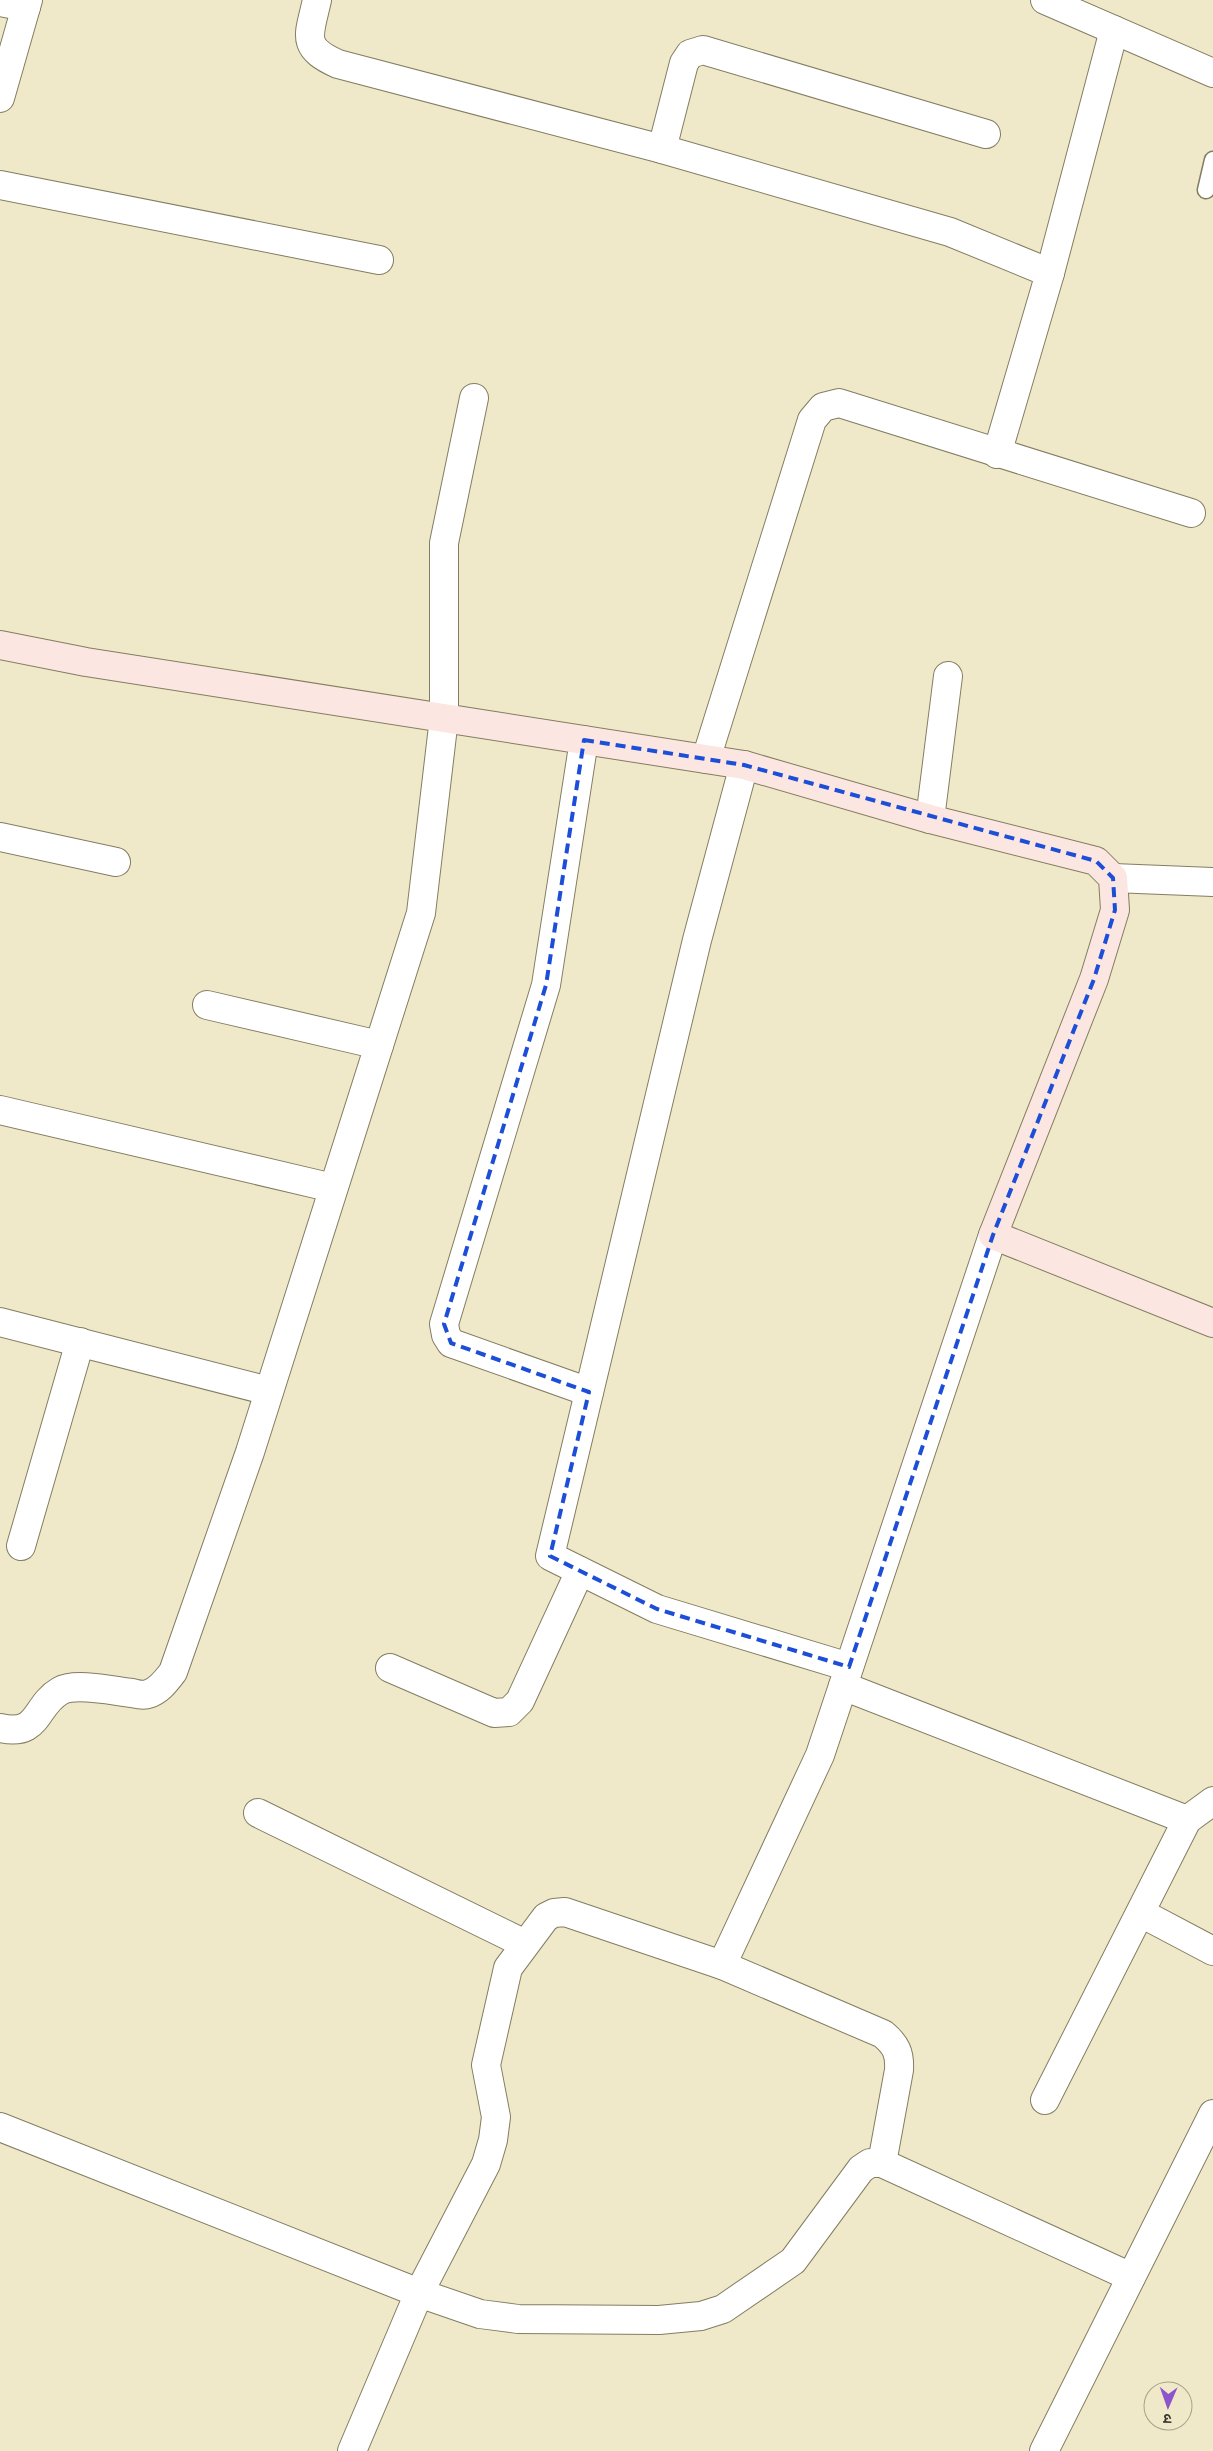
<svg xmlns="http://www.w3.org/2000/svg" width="1213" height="2451" font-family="Montserrat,'Noto Sans Devanagari',sans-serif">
  <rect width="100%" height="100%" fill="#efe9ca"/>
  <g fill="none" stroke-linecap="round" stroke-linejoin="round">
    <defs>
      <path id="lane" d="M1206,190L1213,160"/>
      <g id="street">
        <path d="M317,0C309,36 300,47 338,64L662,149L950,232L1050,273L997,454"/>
        <path d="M1045,0L1213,73"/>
        <path d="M0,2L26,7"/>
        <path d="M0,98L28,0"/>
        <path d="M662,149L684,63L690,54L703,50L986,134"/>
        <path d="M0,185L379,260"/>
        <path d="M1050,273L1114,30"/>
        <path d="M584,740L546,985L444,1324L446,1335L451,1343L589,1392"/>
        <path d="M706,759L812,420L823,407L839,403L1191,513"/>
        <path d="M744,765L697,940L550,1556L657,1609L849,1667"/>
        <path d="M930,819L948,676"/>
        <path d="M0,837L116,862"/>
        <path d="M1113,878L1213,882"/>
        <path d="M207,1005L379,1045"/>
        <path d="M0,1110L333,1188"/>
        <path d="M0,1322L269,1391"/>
        <path d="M21,1546L80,1342"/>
        <path d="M390,1668L494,1713L509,1712L520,1701L580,1571"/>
        <path d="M843,1686L1187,1820"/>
        <path d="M0,1728C40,1737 34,1706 60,1691C75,1682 114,1691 132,1693C137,1694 143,1696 148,1694C159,1691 166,1681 173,1672L250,1452L421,913L444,718V543L474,398"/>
        <path d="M258,1813L525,1944"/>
        <path d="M1141,1913L1213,1951"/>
        <path d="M715,1962L883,2034C896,2045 900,2053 899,2070L882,2163"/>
        <path d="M1045,2100L1187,1820L1213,1801"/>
        <path d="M0,2127L419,2293L480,2314L518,2319L659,2320L701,2316L723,2309L793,2261L861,2169L870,2163H882L1131,2277"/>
        <path d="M352,2451L419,2293L486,2164L493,2140L496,2117L486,2065L508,1968L546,1917L554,1913L565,1912L722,1965L820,1755L993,1235"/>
        <path d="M1044,2451L1213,2114"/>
      </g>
      <path id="secondary" d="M0,645L86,662L744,765L930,819L1096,861L1113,878L1115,910L1094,979L993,1235L1213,1323"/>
    </defs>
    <use href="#lane" stroke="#837d61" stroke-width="19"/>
    <use href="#street" stroke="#837d61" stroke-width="30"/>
    <use href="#secondary" stroke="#837d61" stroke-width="30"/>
    <use href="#lane" stroke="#fff" stroke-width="16"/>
    <use href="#street" stroke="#fff" stroke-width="28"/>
    <use href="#secondary" stroke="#fce6e2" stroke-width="28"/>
  </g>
  <path fill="none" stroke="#1d4ed8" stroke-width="4" stroke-dasharray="10 6" stroke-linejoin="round" d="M584,740L744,765L1096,861L1113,878L1115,910L1094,979L993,1235L849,1667L657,1609L550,1556L589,1392L451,1343L444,1324L546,985Z"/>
  <g transform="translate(1168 2406) rotate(182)"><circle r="24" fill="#efe9ca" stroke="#a7a38b"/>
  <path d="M0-4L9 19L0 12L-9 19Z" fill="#8e54cb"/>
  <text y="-8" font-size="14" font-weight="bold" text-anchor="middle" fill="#3b392c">उ</text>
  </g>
</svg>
